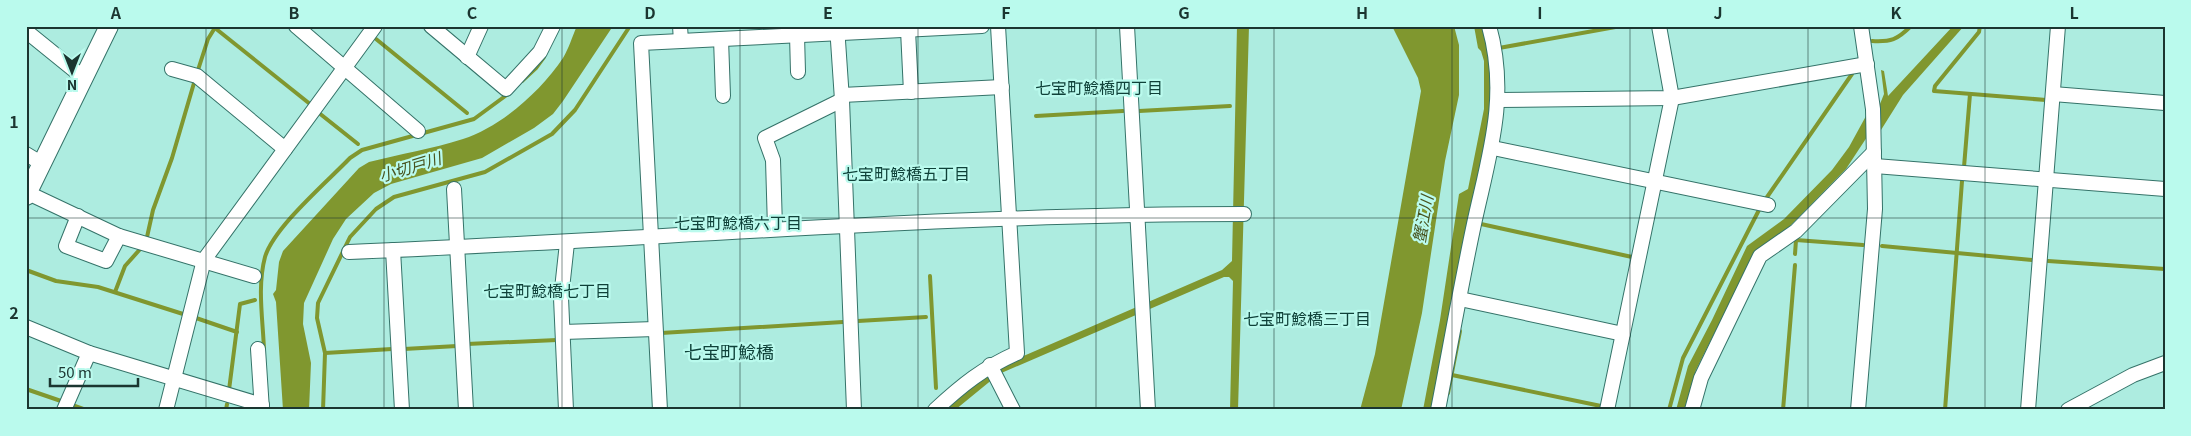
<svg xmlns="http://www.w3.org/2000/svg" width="2191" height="436" font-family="Georgia,'Noto Sans JP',serif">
  <rect width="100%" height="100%" fill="#adece0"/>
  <g fill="#80972f">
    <path d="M577,26H613L563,101L553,114L534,128L482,158L391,184L374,193L346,219L333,239L304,303L303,324L311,363L309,410H283L276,302L273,294L276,290L279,262L283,251L359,168L369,162C400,154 432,149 463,139C501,127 541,91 563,58C569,48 572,37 577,26Z"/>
    <path d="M1237,26H1249L1238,410H1230L1233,281L1229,277H1224L999,374L955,410H944L980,378L998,367L1222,270L1232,261Z"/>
    <path d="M1392,26H1454L1459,45V95L1445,161L1422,313L1401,410H1360L1375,354L1421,91L1418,78Z"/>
    <path d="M1474,26H1484L1495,84L1478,187L1462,247L1432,410H1423L1440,320L1459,194L1468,189L1484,109V61L1481,51L1478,48Z"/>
    <path d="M1953,26H1964L1903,95L1881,130L1867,137L1846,169L1789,227L1755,252L1696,370L1685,410H1676L1688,366L1712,320L1747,246L1784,219L1832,170L1849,147L1866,116L1878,109L1884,94L1881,70L1884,71L1888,96Z"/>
  </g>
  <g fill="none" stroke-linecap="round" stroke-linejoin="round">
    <g stroke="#80972f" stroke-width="4">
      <path d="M1980,26L1979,32L1935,86L1934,91L2046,100"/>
      <path d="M215,28L310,104"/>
      <path d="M376,39L467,113"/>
      <path d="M1872,41C1891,42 1897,40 1911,26"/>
      <path d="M1499,48L1621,26"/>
      <path d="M198,70L208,39L216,26"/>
      <path d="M522,81L536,68L544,57"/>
      <path d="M1139,111L1230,106"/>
      <path d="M319,113L358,144"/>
      <path d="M1036,116L1123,111"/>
      <path d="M1964,167L1970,94"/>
      <path d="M1765,200L1852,74L1851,70"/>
      <path d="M1481,224L1632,257"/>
      <path d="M147,237L153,210L172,158L194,83"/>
      <path d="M1882,246L2032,260"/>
      <path d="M1795,254L1796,240L1863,245"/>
      <path d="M2048,261L2165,269"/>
      <path d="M26,270L56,281L98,287L183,314"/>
      <path d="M930,276L936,388"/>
      <path d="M115,292L125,266L142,247"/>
      <path d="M196,318L237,332"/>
      <path d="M858,321L926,317"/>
      <path d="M661,333L843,322"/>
      <path d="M467,344L557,340"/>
      <path d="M404,349L457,346"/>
      <path d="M264,350C263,320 257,287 265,257C274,227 327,182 350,158L362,150L474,119L508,94"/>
      <path d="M325,353L392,349"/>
      <path d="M1452,375L1601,406"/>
      <path d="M26,389L61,401"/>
      <path d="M229,390L240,304L255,300"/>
      <path d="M1448,393L1460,331"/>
      <path d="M72,405L86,410"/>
      <path d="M226,410L227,404"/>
      <path d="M323,410L325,353L317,318L318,303L350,237L376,209L394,197L485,172L552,134L575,110L630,26"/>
      <path d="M1669,410L1683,358L1760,208"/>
      <path d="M1783,410L1795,265"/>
      <path d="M1945,410L1962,181"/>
    </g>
    <defs>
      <g id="minor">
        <path d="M296,26L418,131"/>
        <path d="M431,26L506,89L540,52L553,26"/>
        <path d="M680,26L681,41"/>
        <path d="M837,26L842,100L854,410"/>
        <path d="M1127,26L1148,410"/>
        <path d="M908,30L911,92"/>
        <path d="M26,31L84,78"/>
        <path d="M797,35L798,72"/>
        <path d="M721,39L723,96"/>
        <path d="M467,57L481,26"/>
        <path d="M172,69L197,76L285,149"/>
        <path d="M2053,94L2165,103"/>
        <path d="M842,95L1002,87"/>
        <path d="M1499,100L1672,98L1867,64"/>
        <path d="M1493,148L1768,205"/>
        <path d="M26,154L41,163"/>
        <path d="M1875,166L2165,189"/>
        <path d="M454,189L466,410"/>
        <path d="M28,193L119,236L254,276"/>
        <path d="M78,216L66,246L106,261L119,236"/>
        <path d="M775,228L773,160L765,138L842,100"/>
        <path d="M393,250L402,410"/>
        <path d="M349,252C648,240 945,214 1244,214"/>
        <path d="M1460,299L1623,334"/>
        <path d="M26,327L89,353L262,405"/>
        <path d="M563,332L655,329"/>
        <path d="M258,349L262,410"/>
        <path d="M990,365L1013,410"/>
        <path d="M64,410L89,353"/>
        <path d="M166,410L204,260L375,26"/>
        <path d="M566,410L561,298L567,243"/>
        <path d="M660,410L641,43L982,26"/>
        <path d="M935,410C962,385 983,368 1017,353L998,26"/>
        <path d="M1438,410C1450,348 1461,285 1474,224C1489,155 1509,97 1489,26"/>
        <path d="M1607,410L1672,98L1659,26"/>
        <path d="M1692,410L1701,378L1760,256L1796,231L1874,152"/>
        <path d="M1858,410L1875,209L1873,109L1861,26"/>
        <path d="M2028,410L2058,26"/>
        <path d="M2068,410L2133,375L2165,363"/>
      </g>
      <path id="major" d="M26,196L109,26"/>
    </defs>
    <use href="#minor" stroke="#357369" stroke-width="16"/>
    <use href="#major" stroke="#357369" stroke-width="20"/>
    <use href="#minor" stroke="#fff" stroke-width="14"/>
    <use href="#major" stroke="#fff" stroke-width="18"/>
  </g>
  <path fill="none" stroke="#1b3530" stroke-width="1" stroke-opacity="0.55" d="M206,26V410M384,26V410M562,26V410M740,26V410M918,26V410M1096,26V410M1274,26V410M1452,26V410M1630,26V410M1808,26V410M1985,26V410M26,218H2165"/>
  <g text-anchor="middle" stroke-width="4.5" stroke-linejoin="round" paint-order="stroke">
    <g font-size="16" fill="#0f4139" stroke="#bafaed">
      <text x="1099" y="94">七宝町鯰橋四丁目</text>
      <text x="906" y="180">七宝町鯰橋五丁目</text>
      <text x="738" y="229">七宝町鯰橋六丁目</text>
      <text x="547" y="297">七宝町鯰橋七丁目</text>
      <text x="1307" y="325">七宝町鯰橋三丁目</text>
    </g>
    <g font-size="16" font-style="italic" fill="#485420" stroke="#bafaed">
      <text transform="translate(410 167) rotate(-17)" y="6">小切戸川</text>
      <text transform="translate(1423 219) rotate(-80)" y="6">蟹江川</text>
    </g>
    <g font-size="18" fill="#0f4139" stroke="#bafaed">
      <text x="729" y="359">七宝町鯰橋</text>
    </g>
  </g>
  <rect width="2191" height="436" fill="none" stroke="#bafaed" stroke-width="55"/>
  <g transform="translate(72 72) rotate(180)" stroke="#bafaed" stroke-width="4" paint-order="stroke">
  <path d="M0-4L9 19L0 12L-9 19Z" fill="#1b3530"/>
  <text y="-8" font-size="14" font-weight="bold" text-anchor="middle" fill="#1b3530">N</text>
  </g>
  <path d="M50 378v8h88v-8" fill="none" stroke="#1b3530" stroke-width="2.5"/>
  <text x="58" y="378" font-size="15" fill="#1b3530" stroke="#bafaed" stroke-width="4" paint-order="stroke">50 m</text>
  <rect x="28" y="28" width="2136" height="380" fill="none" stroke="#1b3530" stroke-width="2"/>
  <g font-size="16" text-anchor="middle" font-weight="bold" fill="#1b3530">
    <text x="116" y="19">A</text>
    <text x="294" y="19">B</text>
    <text x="472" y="19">C</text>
    <text x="650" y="19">D</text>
    <text x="828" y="19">E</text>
    <text x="1006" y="19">F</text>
    <text x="1184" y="19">G</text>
    <text x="1362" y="19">H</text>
    <text x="1540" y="19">I</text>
    <text x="1718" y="19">J</text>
    <text x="1896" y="19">K</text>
    <text x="2074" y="19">L</text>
    <text x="14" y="128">1</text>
    <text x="14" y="319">2</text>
  </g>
</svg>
